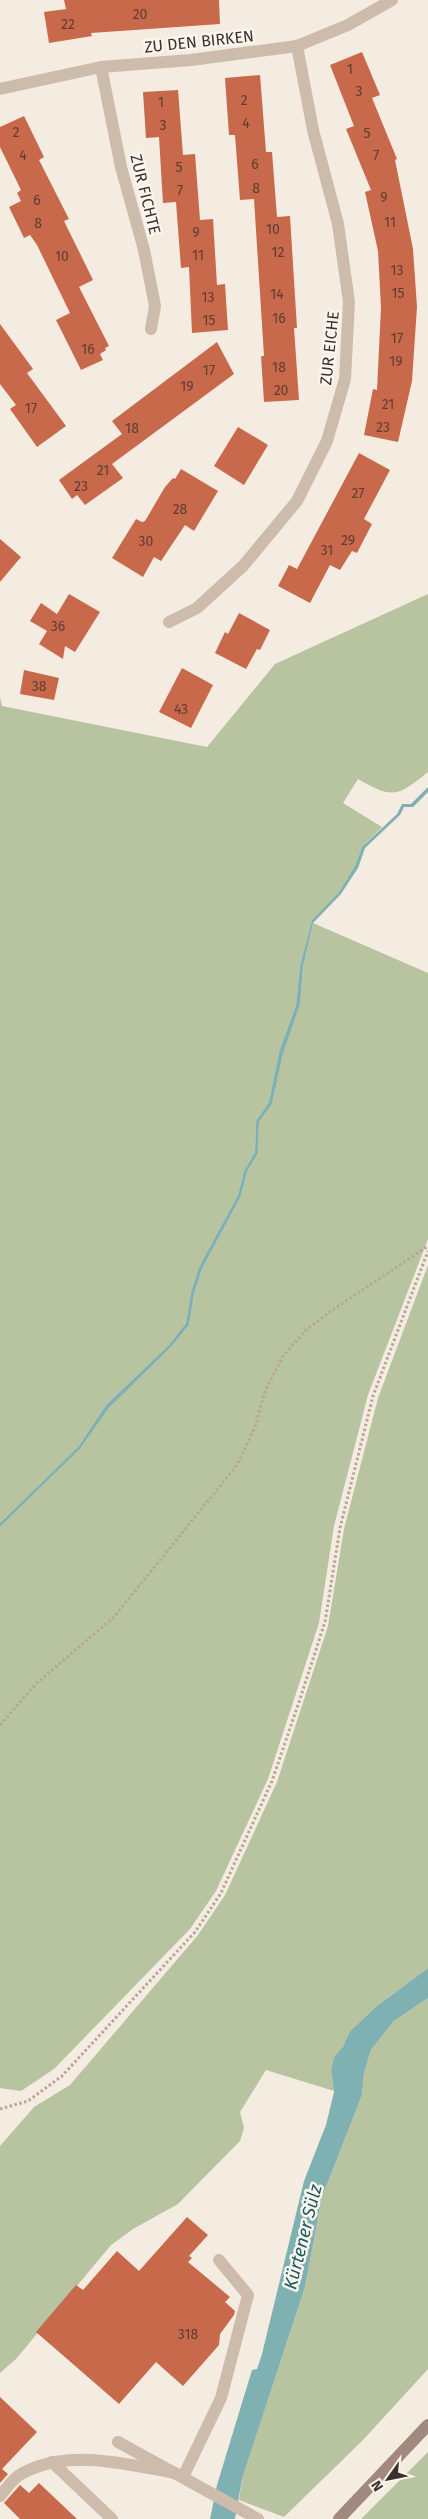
<svg xmlns="http://www.w3.org/2000/svg" width="428" height="2519" font-family="'Fira Sans',sans-serif">
  <rect width="100%" height="100%" fill="#f4ebe1"/>
  <g fill="#b8c4a0">
    <path d="M428,594V772C397,797 393,799 358,779L343,803L382,827L362,847L355,866L339,892L312,920L300,966L296,1005L279,1052L269,1102L256,1121L255,1152L244,1171L238,1195L199,1267L191,1292L186,1323L169,1345L106,1405L78,1447L0,1523V697L2,706L207,747L275,664Z"/>
    <path d="M313,923L428,973V1239L368,1395L334,1526L319,1623L268,1779L216,1891L190,1929L54,2069L21,2091L0,2088V1527L80,1449L109,1408L171,1347L189,1325L194,1294L202,1269L241,1196L247,1172L258,1153L259,1122L272,1104L283,1054L300,1005L303,967Z"/>
    <path d="M428,1265V1968L377,2006L350,2031L343,2048L334,2057L331,2069L334,2091L266,2070L240,2112L244,2128L240,2141L178,2204L133,2229L111,2245L16,2359L0,2373V2146L34,2107L70,2085L198,1935L225,1895L277,1782L328,1626L344,1529L378,1398Z"/>
    <path d="M428,1998V2369L363,2440L284,2517L239,2500L242,2479L305,2287L322,2197L362,2095L364,2073L371,2050L394,2021Z"/>
    <path d="M428,2452V2519H361Z"/>
  </g>
  <g fill="#7fb0b2">
    <path d="M428,787V792L413,807H404L400,815L365,848L358,868L341,894L313,923L303,967L300,1005L283,1054L272,1104L259,1122L258,1153L247,1172L241,1196L202,1269L194,1294L189,1325L171,1347L109,1408L80,1449L0,1527V1523L78,1447L106,1405L169,1345L186,1323L191,1292L199,1267L238,1195L244,1171L255,1152L256,1121L269,1102L279,1052L296,1005L300,966L312,920L339,892L355,866L362,847L397,814L402,804H411Z"/>
    <path d="M428,1968V1998L394,2021L371,2050L364,2073L362,2095L322,2197L305,2287L242,2479L235,2519H210L217,2485L252,2370L257,2369L262,2354L304,2181L326,2125L334,2092L331,2069L334,2057L343,2047L350,2031L377,2006Z"/>
  </g>
  <g fill="#c8694b">
    <path d="M64,0H219L220,24L91,33L92,36L49,43L44,12L66,9Z"/>
    <path d="M362,52L380,95L372,98L397,159L395,160L413,249L417,307L412,381L398,442L364,435L373,389L377,390L381,308L378,251L365,192L371,190L346,129L354,126L330,65Z"/>
    <path d="M260,75L266,152H272L277,217L290,216L297,328H294L299,400L264,402L261,356H264L254,199L240,200L235,135H229L225,78Z"/>
    <path d="M178,90L183,155L195,154L200,220L213,219L217,285L225,284L228,330L192,333L189,267L181,268L176,202L163,203L159,137L146,138L143,92Z"/>
    <path d="M24,116L44,157L39,160L69,219L64,221L93,280L79,287L109,346L105,348L106,350L100,354L103,360L81,370L56,320L70,313L37,245L30,235L24,238L9,207L21,201L17,193L21,190L0,147V127Z"/>
    <path d="M0,324L33,369L27,373L66,426L37,447L10,409L16,405L0,384Z"/>
    <path d="M217,342L234,374L112,464L123,478L85,505L77,495L72,499L59,480L122,434L112,421Z"/>
    <path d="M238,427L268,445L244,485L214,466Z"/>
    <path d="M359,453L390,470L364,519L372,524L357,553L352,551L340,570L330,565L310,603L278,586L289,565L297,569Z"/>
    <path d="M181,469L218,491L194,531L185,525L161,561L154,557L143,577L112,558L136,519L142,522L145,521L165,487L173,478L175,479Z"/>
    <path d="M0,539L21,557L0,582Z"/>
    <path d="M69,594L100,612L75,652L65,646L63,659L39,644L47,631L30,621L41,603L57,614Z"/>
    <path d="M239,613L270,630L260,650L257,649L246,669L215,653L225,632L228,634Z"/>
    <path d="M182,668L213,685L191,728L159,712Z"/>
    <path d="M24,670L59,678L54,700L20,694Z"/>
    <path d="M187,2217L208,2235L189,2256L192,2258L188,2262L230,2297L225,2302L235,2311L234,2315L220,2334L219,2345L183,2386L156,2362L119,2404L36,2332L76,2285L83,2290L117,2251L139,2271Z"/>
    <path d="M0,2397L37,2432L2,2469L8,2474L0,2483Z"/>
    <path d="M39,2483L77,2519H20L4,2503L20,2485L29,2493Z"/>
  </g>
  <g fill="none" stroke-linecap="round" stroke-linejoin="round">
    <g stroke="#b9a596" stroke-width="3" stroke-dasharray="2.5 2.5" stroke-linecap="butt">
      <path d="M0,1725L37,1683L114,1617L237,1465L255,1427L265,1391L283,1356L305,1331L331,1311L428,1246"/>
      <path d="M0,2109L28,2101L62,2076L195,1932L221,1893L272,1781L299,1702L325,1622L340,1528L373,1396L428,1251"/>
    </g>
    <g stroke="#cdbbac" stroke-width="12">
      <path d="M118,2442L258,2519"/>
      <path d="M52,2462L112,2519"/>
      <path d="M183,2477L221,2398L248,2295L219,2260"/>
      <path d="M0,2496C6,2489 13,2478 21,2474C68,2448 126,2464 175,2473"/>
    </g>
    <g stroke="#cdbbac" stroke-width="12">
      <path d="M101,67L121,167L144,250L155,306L151,329"/>
      <path d="M0,89L101,67L191,60L297,46L348,25L392,0"/>
      <path d="M169,622L197,608L243,566L297,501L327,441L345,379L349,302L338,224L313,130L297,46"/>
    </g>
    <path stroke="#a18a7d" stroke-width="12" d="M339,2519L428,2425"/>
  </g>
  <g text-anchor="middle" stroke-width="5" stroke-linejoin="round" paint-order="stroke">
    <g font-size="14" fill="#5e3e33">
      <text x="140" y="19">20</text>
      <text x="68" y="29">22</text>
      <text x="350" y="74">1</text>
      <text x="359" y="96">3</text>
      <text x="244" y="105">2</text>
      <text x="161" y="107">1</text>
      <text x="246" y="128">4</text>
      <text x="163" y="130">3</text>
      <text x="16" y="137">2</text>
      <text x="367" y="138">5</text>
      <text x="23" y="160">4</text>
      <text x="376" y="160">7</text>
      <text x="255" y="169">6</text>
      <text x="179" y="172">5</text>
      <text x="256" y="193">8</text>
      <text x="180" y="195">7</text>
      <text x="384" y="202">9</text>
      <text x="37" y="205">6</text>
      <text x="390" y="227">11</text>
      <text x="38" y="228">8</text>
      <text x="273" y="234">10</text>
      <text x="196" y="237">9</text>
      <text x="278" y="257">12</text>
      <text x="198" y="260">11</text>
      <text x="62" y="261">10</text>
      <text x="397" y="275">13</text>
      <text x="398" y="298">15</text>
      <text x="277" y="299">14</text>
      <text x="208" y="302">13</text>
      <text x="279" y="323">16</text>
      <text x="209" y="325">15</text>
      <text x="397" y="343">17</text>
      <text x="88" y="354">16</text>
      <text x="396" y="366">19</text>
      <text x="279" y="372">18</text>
      <text x="209" y="375">17</text>
      <text x="187" y="391">19</text>
      <text x="281" y="395">20</text>
      <text x="388" y="409">21</text>
      <text x="31" y="413">17</text>
      <text x="383" y="432">23</text>
      <text x="132" y="433">18</text>
      <text x="103" y="475">21</text>
      <text x="81" y="491">23</text>
      <text x="358" y="498">27</text>
      <text x="180" y="514">28</text>
      <text x="348" y="545">29</text>
      <text x="146" y="546">30</text>
      <text x="327" y="555">31</text>
      <text x="58" y="631">36</text>
      <text x="39" y="691">38</text>
      <text x="181" y="714">43</text>
      <text x="188" y="2339">318</text>
    </g>
    <g font-size="16" fill="#3b302b" stroke="#fbf5ee">
      <text transform="translate(199 41) rotate(-6)" y="6">ZU DEN BIRKEN</text>
      <text transform="translate(146 194) rotate(76)" y="6">ZUR FICHTE</text>
      <text transform="translate(329 348) rotate(-84)" y="6">ZUR EICHE</text>
    </g>
    <g font-size="18" font-style="italic" fill="#1f5a5e" stroke="#fbf5ee">
      <text transform="translate(303 2237) rotate(-76)" y="6">Kürtener Sülz</text>
    </g>
  </g>
  <g transform="translate(388 2479) rotate(237)" stroke="#fbf5ee" stroke-width="4" paint-order="stroke">
  <path d="M0-4L9 19L0 12L-9 19Z" fill="#3b302b"/>
  <text y="-8" font-size="14" font-weight="bold" text-anchor="middle" fill="#3b302b">N</text>
  </g>
</svg>
